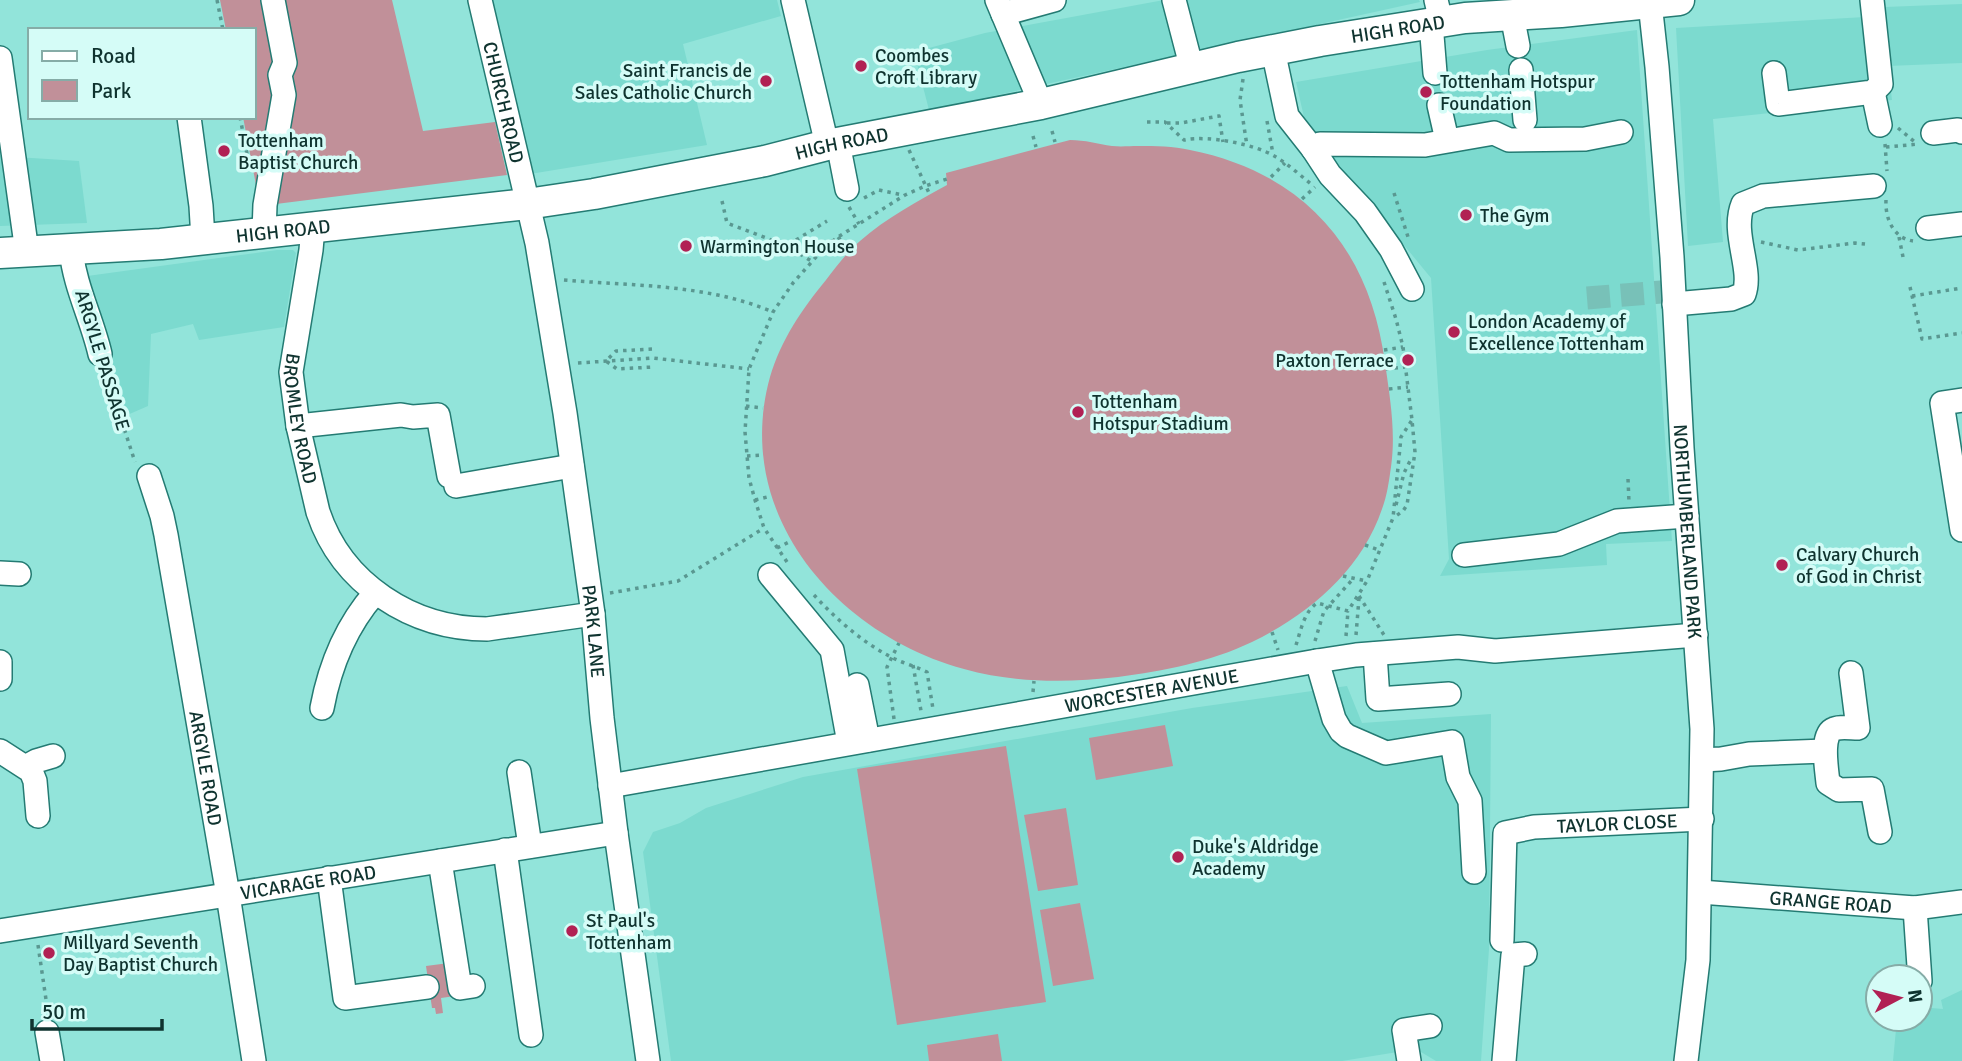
<svg xmlns="http://www.w3.org/2000/svg" width="1962" height="1061" font-family="Signika,sans-serif">
  <rect width="100%" height="100%" fill="#92e4da"/>
  <g fill="#7cdacf">
    <path d="M491,0H777L781,16L683,44L707,145L530,174Z"/>
    <path d="M1164,0H1419L1420,2L929,110L914,52L985,33Z"/>
    <path d="M1962,4V63L1888,66L1892,100L1713,119L1723,242L1688,246L1676,28L1865,17L1885,7Z"/>
    <path d="M1637,30L1672,541L1606,544L1607,565L1440,576L1449,559L1431,278L1306,126L1296,82L1487,50Z"/>
    <path d="M0,156L79,161L87,223L0,226Z"/>
    <path d="M277,250H293L296,253L284,327L199,340L193,324L151,334L148,406L125,416L80,277Z"/>
    <path d="M1347,686L1362,723L1491,714L1489,949L1481,1061H1436L1416,1049L1342,1061H671L643,852L653,832L680,823L706,808L803,777L1192,708Z"/>
    <path d="M1962,990V1061H1893L1897,1019H1920V1007L1943,1009L1941,1000Z"/>
  </g>
  <g fill="#c19099">
    <path d="M220,0H392L423,131L495,122L507,175L260,206L243,117H254V30H226Z"/>
    <path d="M1070,140C1085,140 1098,144 1112,146C1121,147 1130,146 1138,146C1156,146 1173,146 1190,150C1305,173 1370,249 1385,363C1390,398 1396,432 1391,467C1389,481 1387,496 1382,509C1361,571 1309,614 1252,642C1210,662 1164,671 1118,677C1067,683 1014,683 964,669C836,634 732,514 770,377C781,340 802,309 826,280C836,267 847,252 860,241C886,218 918,201 947,185L946,173Z"/>
    <path d="M1165,725L1173,766L1096,780L1089,738Z"/>
    <path d="M1006,746L1046,1002L897,1025L857,769Z"/>
    <path d="M1066,808L1078,885L1038,891L1024,815Z"/>
    <path d="M1080,903L1094,979L1053,986L1040,910Z"/>
    <path d="M449,963L455,996L441,998L443,1013L436,1014L435,1008H432L426,966Z"/>
    <path d="M998,1034L1002,1061H929L927,1045Z"/>
  </g>
  <g fill="none" stroke-linecap="round" stroke-linejoin="round">
    <path stroke="#78c1b8" stroke-width="23" stroke-dasharray="23 11" stroke-linecap="butt" d="M1587,298L1674,291"/>
    <defs>
      <g id="minor">
        <path id="s1" d="M480,0L537,243L565,413L593,614L602,718L616,833L648,1061"/>
        <path d="M793,0L827,145"/>
        <path d="M997,0L1041,104"/>
        <path d="M1174,0L1192,69"/>
        <path d="M1436,0L1441,21"/>
        <path id="s2" d="M1650,3L1657,67L1672,257L1682,448L1702,729L1698,960L1686,1061"/>
        <path d="M1003,14L1054,0"/>
        <path d="M1512,15L1518,46"/>
        <path d="M1431,23L1435,73"/>
        <path d="M1273,50L1287,116L1313,149L1330,175L1365,212L1391,249L1412,289"/>
        <path d="M0,58L27,252"/>
        <path d="M1521,70L1525,120"/>
        <path d="M1774,73L1778,104L1873,92L1881,84L1872,0"/>
        <path d="M1873,92L1880,125"/>
        <path d="M1439,105L1447,140"/>
        <path d="M189,117L201,206L203,239"/>
        <path d="M1933,133L1958,130L1962,132"/>
        <path d="M838,143L847,189"/>
        <path d="M1313,149L1320,144L1425,145L1494,133L1509,140L1585,139L1621,132"/>
        <path id="s3" d="M313,227L311,250L291,372L298,426L318,512C342,584 412,629 487,629L593,614"/>
        <path d="M1928,228L1962,224"/>
        <path d="M264,233L265,205L284,95L280,75L285,63L273,0"/>
        <path d="M71,249C74,285 92,319 100,354"/>
        <path d="M1674,304L1731,299L1744,294C1753,269 1731,233 1743,204L1763,196L1874,186"/>
        <path d="M1962,400L1942,403L1962,530"/>
        <path d="M298,426L401,415L413,417L438,415L449,476"/>
        <path id="s4" d="M149,476L162,516L166,535L228,895L254,1061"/>
        <path d="M456,486L572,466"/>
        <path d="M1464,555L1559,544L1617,521L1687,516"/>
        <path d="M0,573L19,574"/>
        <path d="M770,575L832,650L849,743"/>
        <path d="M1375,654L1378,699L1449,694"/>
        <path d="M1317,661L1334,719L1341,731L1347,736L1386,753L1452,742L1458,777L1470,801L1474,872"/>
        <path d="M0,662V679"/>
        <path d="M1851,673L1858,728C1851,728 1841,726 1834,729C1820,734 1827,771 1828,783L1839,790L1872,789L1880,832"/>
        <path d="M857,685L868,740"/>
        <path d="M322,708C330,665 346,626 375,593"/>
        <path d="M0,751L31,771L35,781L38,816"/>
        <path d="M1702,760L1721,759L1749,754L1825,751"/>
        <path d="M27,766L36,761L53,756"/>
        <path d="M519,772L530,846"/>
        <path id="s5" d="M610,786L1317,661L1356,655L1458,647L1495,651L1696,635"/>
        <path d="M505,850L531,1035"/>
        <path d="M440,861L460,988L473,986"/>
        <path d="M329,878L345,998L427,987"/>
        <path id="s6" d="M1700,892L1915,908L1962,902"/>
        <path d="M1915,908L1920,981"/>
        <path id="s7" d="M0,931L616,833"/>
        <path id="s8" d="M1502,940L1505,833L1534,827L1702,819"/>
        <path d="M47,1032L52,1061"/>
        <path d="M1409,1061L1404,1030L1430,1026"/>
        <path d="M1504,1061L1513,955L1525,954"/>
      </g>
      <g id="major">
        <path id="s9" d="M0,253L161,244L527,204L594,194L765,161L827,145L1041,104L1238,57L1320,41L1465,18L1561,12L1679,0"/>
      </g>
    </defs>
    <use href="#minor" stroke="#247b73" stroke-width="26"/>
    <use href="#major" stroke="#247b73" stroke-width="33"/>
    <g stroke="#5a9891" stroke-width="3.5" stroke-dasharray="3.5 5" stroke-linecap="butt">
      <path d="M217,0L223,30"/>
      <path d="M1243,79L1240,100L1247,146"/>
      <path d="M240,117L250,170"/>
      <path d="M1267,121L1273,154"/>
      <path d="M1147,122H1165L1184,140C1208,135 1255,144 1276,157C1289,165 1300,175 1311,184"/>
      <path d="M1167,123H1181L1219,116L1223,142"/>
      <path d="M1898,128L1916,143"/>
      <path d="M1052,131L1055,142"/>
      <path d="M1033,136L1036,147"/>
      <path d="M1885,144L1887,171"/>
      <path d="M1886,147L1919,144"/>
      <path d="M909,150L930,195"/>
      <path d="M1271,177L1285,163"/>
      <path d="M1394,193L1408,237"/>
      <path d="M864,198L879,190L903,195"/>
      <path d="M1302,199L1315,187"/>
      <path d="M1886,200C1885,218 1893,238 1913,241"/>
      <path d="M722,201L727,223L787,246L813,262"/>
      <path d="M849,207L859,224"/>
      <path d="M838,237L850,251"/>
      <path d="M1899,237L1903,257"/>
      <path d="M796,240L827,221"/>
      <path d="M1761,242L1798,250L1855,243L1865,244"/>
      <path d="M564,280C634,286 707,284 773,312"/>
      <path d="M1384,282L1396,319L1403,347L1412,420L1415,452L1407,505L1403,511L1393,518"/>
      <path d="M1910,287L1922,339L1962,333"/>
      <path d="M1912,296L1962,288"/>
      <path d="M652,349L616,351L606,361L617,369L653,367"/>
      <path d="M1384,350L1403,347"/>
      <path d="M578,363L653,358L749,369"/>
      <path d="M1386,369L1405,367"/>
      <path d="M106,373L135,462"/>
      <path d="M1389,389L1408,387"/>
      <path d="M746,406L763,408"/>
      <path d="M747,456L763,455"/>
      <path d="M1628,479L1629,502"/>
      <path d="M755,500L771,496"/>
      <path d="M1396,505L1404,473L1412,457"/>
      <path d="M1365,545L1379,550"/>
      <path d="M777,548L791,541"/>
      <path d="M787,562L764,528L755,500L749,478L745,432L749,369L773,312L793,283L825,247L838,237L905,195L925,186L947,179"/>
      <path d="M1343,576L1367,581"/>
      <path d="M610,593L678,581L764,528"/>
      <path d="M814,595C836,619 862,642 891,657C902,663 915,666 927,672L933,709"/>
      <path d="M1359,596L1384,635"/>
      <path d="M1272,632L1278,650"/>
      <path d="M1356,635L1359,598"/>
      <path d="M1346,636L1348,611"/>
      <path d="M1315,641L1324,611L1353,579"/>
      <path d="M1296,645C1301,630 1304,612 1317,603L1348,611L1367,581L1393,518L1401,437L1412,420"/>
      <path d="M913,665L921,711"/>
      <path d="M1033,692L1034,681"/>
      <path d="M894,719L887,667L899,643"/>
      <path d="M38,945L48,1013"/>
    </g>
    <use href="#minor" stroke="#fff" stroke-width="23"/>
    <use href="#major" stroke="#fff" stroke-width="30"/>
  </g>
  <g fill="#b12154" stroke="#d5fcf7" stroke-width="2.5">
    <circle cx="861" cy="66" r="7"/>
    <circle cx="766" cy="81" r="7"/>
    <circle cx="1426" cy="92" r="7"/>
    <circle cx="224" cy="151" r="7"/>
    <circle cx="1466" cy="215" r="7"/>
    <circle cx="686" cy="246" r="7"/>
    <circle cx="1454" cy="332" r="7"/>
    <circle cx="1408" cy="360" r="7"/>
    <circle cx="1078" cy="412" r="7"/>
    <circle cx="1782" cy="565" r="7"/>
    <circle cx="1178" cy="857" r="7"/>
    <circle cx="572" cy="931" r="7"/>
    <circle cx="49" cy="953" r="7"/>
  </g>
  <g text-anchor="middle" stroke-width="7" stroke-linejoin="round" paint-order="stroke">
    <g font-size="19" fill="#0f332f" stroke="#d5fcf7">
      <text dy="7" stroke="none"><textPath href="#s9" startOffset="1418">HIGH ROAD</textPath></text>
      <text dy="7" stroke="none"><textPath href="#s1" startOffset="105">CHURCH ROAD</textPath></text>
      <text dy="7" stroke="none"><textPath href="#s9" startOffset="850">HIGH ROAD</textPath></text>
      <text dy="7" stroke="none"><textPath href="#s9" startOffset="284">HIGH ROAD</textPath></text>
      <text transform="translate(103 360) rotate(73)" y="7">ARGYLE PASSAGE</text>
      <text dy="7" stroke="none"><textPath href="#s3" startOffset="194">BROMLEY ROAD</textPath></text>
      <text dy="7" stroke="none"><textPath href="#s2" startOffset="530">NORTHUMBERLAND PARK</textPath></text>
      <text dy="7" stroke="none"><textPath href="#s1" startOffset="642">PARK LANE</textPath></text>
      <text dy="7" stroke="none"><textPath href="#s5" startOffset="550">WORCESTER AVENUE</textPath></text>
      <text dy="7" stroke="none"><textPath href="#s4" startOffset="298">ARGYLE ROAD</textPath></text>
      <text dy="7" stroke="none"><textPath href="#s8" startOffset="220">TAYLOR CLOSE</textPath></text>
      <text dy="7" stroke="none"><textPath href="#s7" startOffset="312">VICARAGE ROAD</textPath></text>
      <text dy="7" stroke="none"><textPath href="#s6" startOffset="131">GRANGE ROAD</textPath></text>
    </g>
    <g font-size="19" fill="#0f332f" stroke="#d5fcf7" text-anchor="start">
      <text x="875" y="62">Coombes<tspan x="875" dy="22">Croft Library</tspan></text>
      <text x="752" y="77" text-anchor="end">Saint Francis de<tspan x="752" dy="22">Sales Catholic Church</tspan></text>
      <text x="1440" y="88">Tottenham Hotspur<tspan x="1440" dy="22">Foundation</tspan></text>
      <text x="238" y="147">Tottenham<tspan x="238" dy="22">Baptist Church</tspan></text>
      <text x="1480" y="222">The Gym</text>
      <text x="700" y="253">Warmington House</text>
      <text x="1468" y="328">London Academy of<tspan x="1468" dy="22">Excellence Tottenham</tspan></text>
      <text x="1394" y="367" text-anchor="end">Paxton Terrace</text>
      <text x="1092" y="408">Tottenham<tspan x="1092" dy="22">Hotspur Stadium</tspan></text>
      <text x="1796" y="561">Calvary Church<tspan x="1796" dy="22">of God in Christ</tspan></text>
      <text x="1192" y="853">Duke's Aldridge<tspan x="1192" dy="22">Academy</tspan></text>
      <text x="586" y="927">St Paul's<tspan x="586" dy="22">Tottenham</tspan></text>
      <text x="63" y="949">Millyard Seventh<tspan x="63" dy="22">Day Baptist Church</tspan></text>
    </g>
  </g>
  <rect x="28" y="28" width="228" height="91" fill="#d5fcf7" stroke="#86aca7" stroke-width="2"/>
  <rect x="42" y="51" width="35" height="10" fill="#ffffff" stroke="#86aca7" stroke-width="2"/>
  <text x="91" y="63" font-size="21" fill="#0f332f">Road</text>
  <rect x="42" y="80" width="35" height="21" fill="#c19099" stroke="#86aca7" stroke-width="2"/>
  <text x="91" y="98" font-size="21" fill="#0f332f">Park</text>
  <g transform="translate(1899 998) rotate(83)"><circle r="33" fill="#d5fcf7" stroke="#86aca7" stroke-width="2"/>
  <path d="M0-5L12 26L0 18L-12 26Z" fill="#b12154"/>
  <text y="-10" font-size="19" font-weight="bold" text-anchor="middle" fill="#0f332f">N</text>
  </g>
  <path d="M32 1019v10h130v-10" fill="none" stroke="#0f332f" stroke-width="3.5"/>
  <text x="42" y="1019" font-size="21" fill="#0f332f" stroke="#d5fcf7" stroke-width="5" paint-order="stroke">50 m</text>
</svg>
